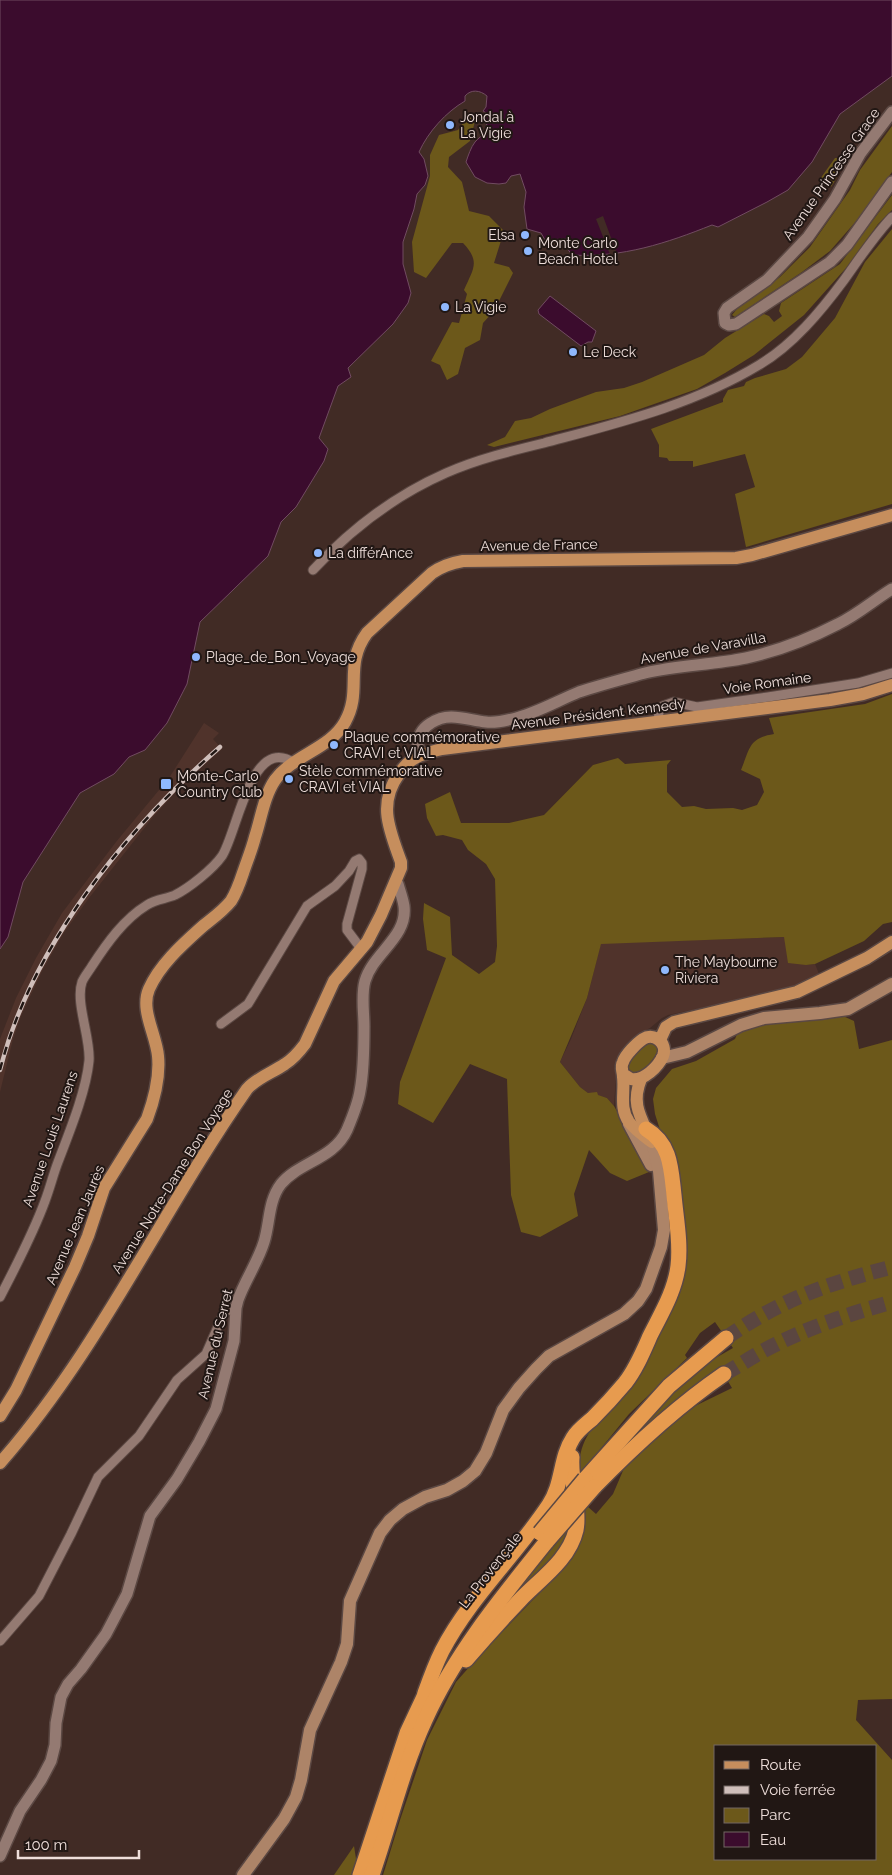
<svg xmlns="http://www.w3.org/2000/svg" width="892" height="1875" font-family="Raleway,sans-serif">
  <rect width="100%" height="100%" fill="#412b25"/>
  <g fill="#50332b">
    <path d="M204,723L219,733L213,739L222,749L184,783L153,817L89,898L63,934L42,971L21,1016L13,1039L0,1092V1039L16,998L36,958L62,913L116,842L169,778Z"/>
    <path d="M784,937L806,965L815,964L819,974L784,991L668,1015L662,1018L650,1028L636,1035L617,1057L614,1066L616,1076L614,1106L607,1098L588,1093L580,1087L560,1062L571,1039L587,998L601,943Z"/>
  </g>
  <g fill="#6c581a" fill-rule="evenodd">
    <path d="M468,116L475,121L470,141L449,157L448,167L462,182L469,211L489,216L504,231L494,263L509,267L513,273L494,311L483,323L480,340L465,348L458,374L447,380L440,365L431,361L452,322L459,323L467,294L464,290C473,269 481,262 463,243H452L426,278L414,272L412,242L430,176V155L439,135L458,130Z"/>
    <path d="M892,126V172L858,219L830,251L802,272L735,317L732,315L737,309L780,277L810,247L850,190L860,170Z"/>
    <path d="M835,158H837C841,169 838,177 831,187L820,179Z"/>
    <path d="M892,195V210L878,224L846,268L804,315L754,355L725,373L697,389L620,416L494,447L487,445L505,437L515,421L531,418L550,409L596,392L624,388L642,382L704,355L725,338L764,314L769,316L774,322L782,316L779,311L781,303L840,264Z"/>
    <path d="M892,229V504L746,547L735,494L755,487L745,454L693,467V461H669L667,458L659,457V445L651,429L723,402V399L728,390L744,386L746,382L755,378L786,369L802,357L835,318L865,262Z"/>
    <path d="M892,694V922L883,924L864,941L815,964L806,965L788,963L784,937L601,944L587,998L560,1062L580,1087L588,1093L597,1092L598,1095L607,1098L614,1106L646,1163L649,1172L627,1181L610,1173L589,1150L574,1194L578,1216L540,1237L521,1232L511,1195L507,1079L470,1064L433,1123L398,1104L400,1082L446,958L427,950L423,919L424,903L450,917L452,955L479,974L495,962L497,946L495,879L486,864L468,850L462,840L443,835L436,836L427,818L425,804L450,792L461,823H509L544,815L593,765L618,758L625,764L671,760L667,765V792L682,807L694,806L706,809L733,808L742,810L757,805L764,792L760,779L741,770C750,748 749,738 774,734L769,718L865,704Z"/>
    <path d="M823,1007L854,1021L859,1049L892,1040V1699L858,1700L856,1720L892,1760V1875H383L400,1820L427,1740L456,1682L479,1656L572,1559L580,1538V1514L587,1506L596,1514L613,1494L625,1466L667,1425L695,1406L732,1388L720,1368C678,1396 641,1430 606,1466L658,1406L698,1368L733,1348L715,1322L700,1333L685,1355L687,1358L629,1414L580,1474C578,1459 581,1446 589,1433L637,1380L645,1367L675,1297L671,1147L670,1143L661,1133L655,1114L653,1099L656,1088L672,1069L696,1061L735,1039L738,1032ZM716,1746H876V1859H716Z"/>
    <path d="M650,1043L655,1045L658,1048C657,1057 645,1069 637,1074L631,1073L628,1067C631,1058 642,1046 650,1043Z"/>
    <path d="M573,1522L568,1543L494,1621L529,1572Z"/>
    <path d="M354,1846L357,1865L353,1875H334Z"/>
  </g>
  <g fill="#3b0c2d" stroke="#714b61">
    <path d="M0,0H892V76L840,114L812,162L788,190L767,202L718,227L712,225C667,243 622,258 572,255L567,248L570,247L569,241L566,239L545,240L541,233L527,229L524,207L526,192L520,174L511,176L506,183L499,184L487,183L475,177L466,162C468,156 471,147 475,142C483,133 486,136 487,122L483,121L488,114L483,111L486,107L487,96C480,90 471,89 465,96V101C446,112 428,132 419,152L424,159L428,176L425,185L417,194L414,209L403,242V264L411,293L408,303L393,324L348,368L351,377L338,386L319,438L328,449L324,461L296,507L281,522L268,556L200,622L187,684L167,723L145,750L129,757L114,774L80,793L23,882L8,937L0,949Z"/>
    <path d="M550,296L596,331L592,342H588L581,346L539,314L538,310Z"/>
  </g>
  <path fill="#412b25" d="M603,216L617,254L618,256L611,257L596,219Z"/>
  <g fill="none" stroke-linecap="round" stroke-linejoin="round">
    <g stroke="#5b4640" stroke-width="15" stroke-dasharray="15 8" stroke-linecap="butt">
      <path d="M726,1338C780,1300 829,1283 892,1267"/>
      <path d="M724,1374C737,1367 750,1358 763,1351C804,1329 848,1314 892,1302"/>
    </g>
    <defs>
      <g id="minor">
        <path d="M313,570C350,530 396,495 446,473C478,459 511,451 544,443C618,423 693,405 759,365C793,345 821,311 844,280C859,259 874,236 892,217"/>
        <path d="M658,722L659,712L663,706L674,702L697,707L768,697L858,683L892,673"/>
        <path d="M221,1024L248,1004L307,906L335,886L349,871L355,861L359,859L362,863V869L347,924V930L362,950"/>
        <path d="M0,1297C16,1266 33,1234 45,1201C50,1188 53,1175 58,1162C69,1133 86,1092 89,1061C91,1039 75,1002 82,982C84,977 89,971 92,966C107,943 124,919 147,905C156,899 166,899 175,895C189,888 213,869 222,856C237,834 251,733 294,763"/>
        <path d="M0,1641L39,1596L71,1534L98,1477L139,1436L177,1380L206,1354L224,1313L230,1309L236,1308"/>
      </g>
      <g id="tertiary">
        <path d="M892,112L860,154L835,199L808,237L767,280L727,308L724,313L725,323L729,325L736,324L830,262L847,245L892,182"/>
        <path d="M419,755C416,742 418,731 431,723C449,711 467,720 486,722C495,723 504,721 512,719C535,714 557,701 579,692C600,685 623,679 645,673C678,665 712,665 746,658C778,651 809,639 838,624C857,615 874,600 892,589"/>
        <path d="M0,1856L20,1811L41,1780L51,1761L55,1745L56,1723L61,1697L68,1684L81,1669L106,1634L127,1594L150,1516L177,1479L199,1442L216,1409L234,1341L236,1308L238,1300C245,1280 258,1262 264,1242C270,1223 268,1201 281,1184C299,1162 334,1159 347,1130C352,1118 358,1104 360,1091C364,1070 364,1047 364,1026C364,1012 361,995 365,981C373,953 408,937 404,906C403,899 400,891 398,884L395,882"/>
      </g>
      <g id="secondary">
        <path d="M662,1058L687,1052L741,1025L764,1018L820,1013L848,1009L892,984"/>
        <path d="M629,1124L651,1165"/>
        <path d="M243,1875L284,1819L296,1797L301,1780L310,1730L341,1662L347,1644L350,1601L380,1533L390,1520L403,1509L425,1497L447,1490L463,1481L475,1471L486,1453L503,1410L519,1388L536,1369L549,1356L624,1314L638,1301L646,1289L661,1247L664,1230L659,1171L652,1142"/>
      </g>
      <g id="primary">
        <path d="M660,1040L666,1027L674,1022L797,992L867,958L892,942"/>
        <path d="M623,1074L631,1079C644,1081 658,1067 663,1056C668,1043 654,1032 643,1039C637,1043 625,1055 623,1062C620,1067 623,1071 623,1077C625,1092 619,1108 629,1122C635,1130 644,1136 652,1142"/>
        <path d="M641,1079C631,1103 640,1116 650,1138"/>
        <path d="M0,1416L16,1390L75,1267L88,1236L104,1188L147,1119C154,1100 160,1076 158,1056C156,1034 140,1010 149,989C160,964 183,944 203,926C213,918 223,911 231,901C236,893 240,882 243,873C247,861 252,849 255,837C261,819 264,796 275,780C293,755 330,749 345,722C363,690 343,666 367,633L432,573C442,566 451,563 463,561L736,558L752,555L892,515"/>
        <path d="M0,1463C99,1350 161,1212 247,1089C258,1077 272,1073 285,1064C293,1059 299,1052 305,1044L334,981L367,942L381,915L401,868V862C390,831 377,804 399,774C404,766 410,760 419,756C426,753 434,751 442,749L830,700L863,694L892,685"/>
      </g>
      <g id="motorway">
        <path d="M585,1479L669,1386L726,1338"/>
        <path d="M594,1487C635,1445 676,1407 724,1374"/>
        <path d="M466,1660C483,1640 501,1620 520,1600C540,1579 569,1560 576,1530C580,1510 570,1480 572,1457"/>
        <path d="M425,1693C430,1679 435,1665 442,1651C470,1597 516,1555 549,1505C563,1484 560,1458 573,1438C578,1430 585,1425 592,1419C603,1408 615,1395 625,1383C636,1369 643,1352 650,1336C661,1314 675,1291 678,1266C681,1243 676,1218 674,1195C671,1168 671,1144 646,1129"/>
        <path d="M360,1875L407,1733L429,1686"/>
        <path d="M372,1875C390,1823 402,1770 425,1720C455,1654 501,1598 547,1541"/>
      </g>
    </defs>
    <use href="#minor" stroke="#5b4843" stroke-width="11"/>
    <use href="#tertiary" stroke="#5b4843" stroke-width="14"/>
    <use href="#secondary" stroke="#5b4843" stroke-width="15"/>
    <use href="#primary" stroke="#5b4843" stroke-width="15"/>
    <use href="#motorway" stroke="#5b4843" stroke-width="18"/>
    <use href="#minor" stroke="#947a72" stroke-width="9"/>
    <use href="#tertiary" stroke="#947a72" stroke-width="11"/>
    <use href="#secondary" stroke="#ad8468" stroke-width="12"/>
    <use href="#primary" stroke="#c68e5d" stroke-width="12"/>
    <use href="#motorway" stroke="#e79b4f" stroke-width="15"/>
    <defs>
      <path id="rail" d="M0,1070C31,947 126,829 220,747"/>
    </defs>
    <use href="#rail" stroke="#cfbeba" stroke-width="4.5"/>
    <use href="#rail" stroke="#211714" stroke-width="2.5" stroke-dasharray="8" stroke-linecap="butt"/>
    <defs>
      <g id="motorway-bridge">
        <path d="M540,1533L585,1479"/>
        <path d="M547,1541L594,1487"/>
      </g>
    </defs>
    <use href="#motorway-bridge" stroke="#5b4843" stroke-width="18" stroke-linecap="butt"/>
    <use href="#motorway-bridge" stroke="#e79b4f" stroke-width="15"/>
  </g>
  <g fill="#8fb8fd" stroke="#211714" stroke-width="2">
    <circle cx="450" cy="125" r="5"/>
    <circle cx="525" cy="235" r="5"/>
    <circle cx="528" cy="251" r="5"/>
    <circle cx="445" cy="307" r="5"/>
    <circle cx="573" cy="352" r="5"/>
    <circle cx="318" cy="553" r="5"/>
    <circle cx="196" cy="657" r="5"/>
    <circle cx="334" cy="745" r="5"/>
    <circle cx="289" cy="779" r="5"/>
    <rect x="160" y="778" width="12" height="12" rx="2.5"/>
    <circle cx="665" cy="970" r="5"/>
  </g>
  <g text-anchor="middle" stroke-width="4" stroke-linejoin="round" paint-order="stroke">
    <g font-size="14" fill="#eededa" stroke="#211714" text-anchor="start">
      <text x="460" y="122">Jondal à<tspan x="460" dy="16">La Vigie</tspan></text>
      <text x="515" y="240" text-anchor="end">Elsa</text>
      <text x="538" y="248">Monte Carlo<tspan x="538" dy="16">Beach Hotel</tspan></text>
      <text x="455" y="312">La Vigie</text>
      <text x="583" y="357">Le Deck</text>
      <text x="328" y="558">La différAnce</text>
      <text x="206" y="662">Plage_de_Bon_Voyage</text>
      <text x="344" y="742">Plaque commémorative<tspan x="344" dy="16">CRAVI et VIAL</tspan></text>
      <text x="299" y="776">Stèle commémorative<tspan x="299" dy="16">CRAVI et VIAL</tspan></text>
      <text x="177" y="781">Monte-Carlo<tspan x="177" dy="16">Country Club</tspan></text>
      <text x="675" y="967">The Maybourne<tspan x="675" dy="16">Riviera</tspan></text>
    </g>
    <g font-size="14" fill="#eededa" stroke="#211714">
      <text transform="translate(831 174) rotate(-55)" y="5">Avenue Princesse Grace</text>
      <text transform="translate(539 545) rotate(-1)" y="5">Avenue de France</text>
      <text transform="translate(703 648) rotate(-10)" y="5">Avenue de Varavilla</text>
      <text transform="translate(767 683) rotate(-8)" y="5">Voie Romaine</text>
      <text transform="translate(598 714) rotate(-7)" y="5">Avenue Président Kennedy</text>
      <text transform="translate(50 1139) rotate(-71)" y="5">Avenue Louis Laurens</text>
      <text transform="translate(172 1181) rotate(-58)" y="5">Avenue Notre-Dame Bon Voyage</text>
      <text transform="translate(75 1225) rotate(-67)" y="5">Avenue Jean Jaurès</text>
      <text transform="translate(215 1344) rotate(-77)" y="5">Avenue du Serret</text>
      <text transform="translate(490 1570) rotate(-52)" y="5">La Provençale</text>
    </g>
  </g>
  <rect x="714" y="1745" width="162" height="115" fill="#211714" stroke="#736763"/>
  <rect x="724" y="1761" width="25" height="8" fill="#c68e5d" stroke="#736763"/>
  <text x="760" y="1770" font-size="15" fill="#eededa">Route</text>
  <rect x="724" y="1786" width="25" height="8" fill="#cfbeba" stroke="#736763"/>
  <text x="760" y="1795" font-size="15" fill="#eededa">Voie ferrée</text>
  <rect x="724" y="1808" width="25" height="15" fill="#6c581a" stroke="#736763"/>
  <text x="760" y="1820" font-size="15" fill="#eededa">Parc</text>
  <rect x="724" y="1832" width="25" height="15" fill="#3b0c2d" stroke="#736763"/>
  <text x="760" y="1845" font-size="15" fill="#eededa">Eau</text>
  <path d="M18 1850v8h121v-8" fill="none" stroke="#eededa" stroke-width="2.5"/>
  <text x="25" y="1850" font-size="15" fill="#eededa" stroke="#211714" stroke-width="4" paint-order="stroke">100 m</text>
</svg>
